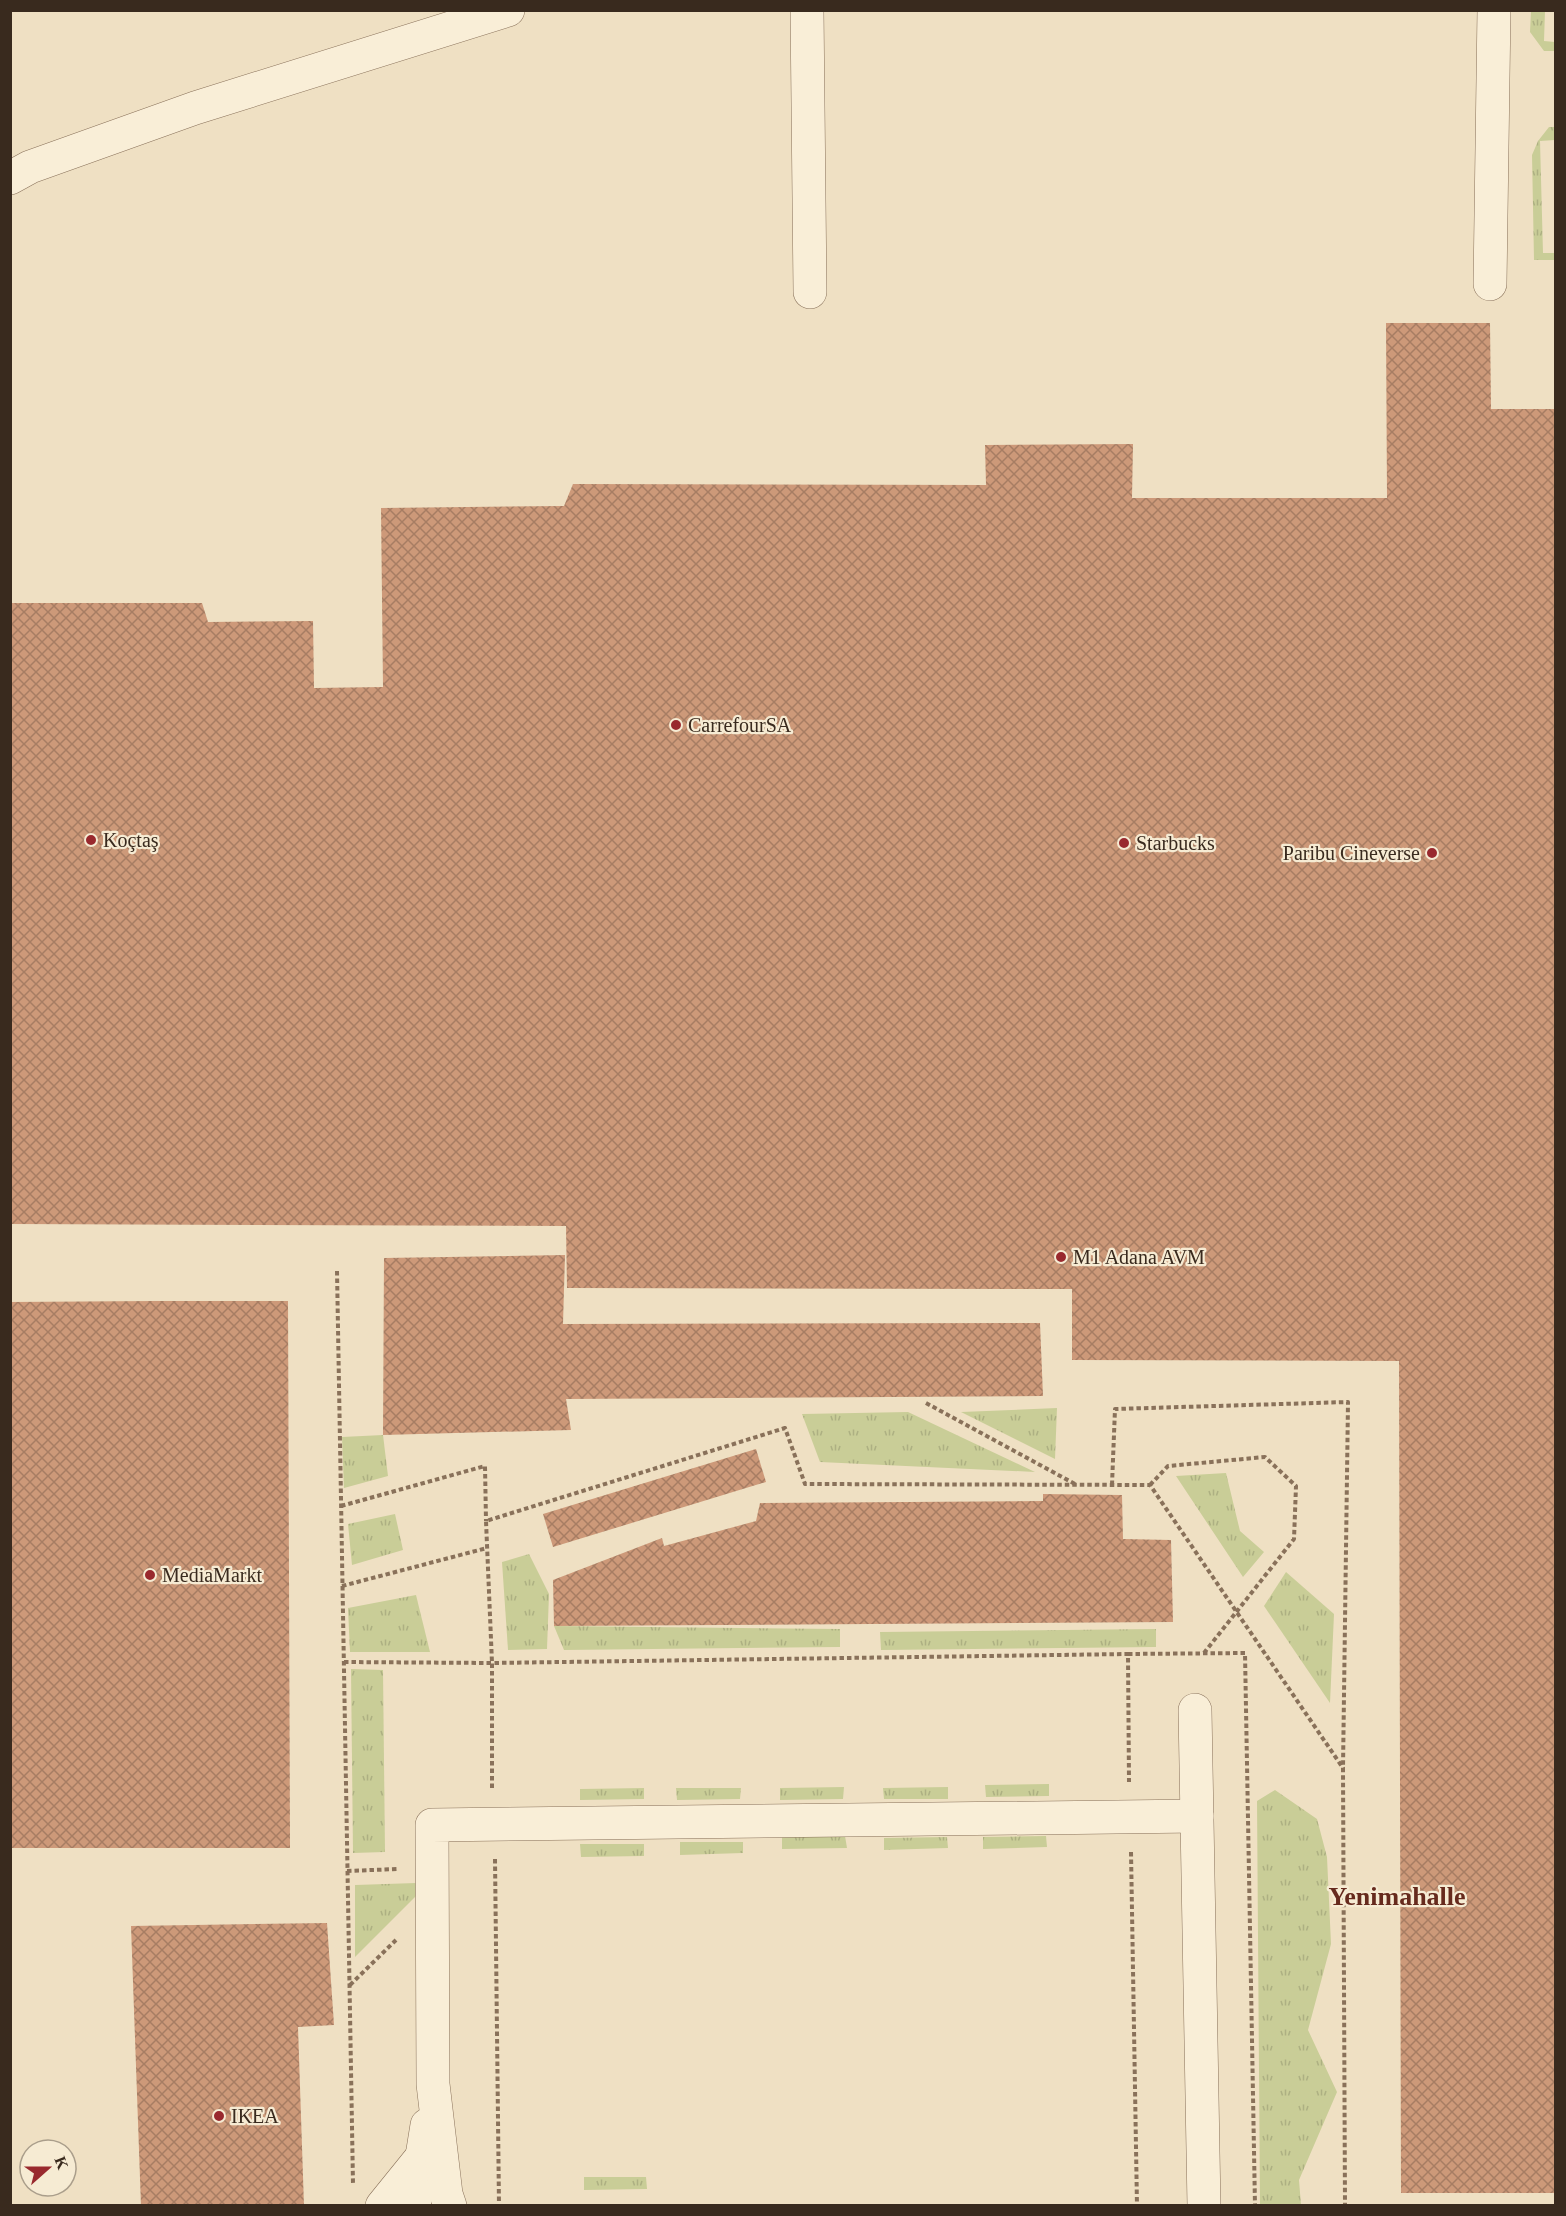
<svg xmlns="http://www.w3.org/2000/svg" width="1566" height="2216" font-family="Georgia,serif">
  <defs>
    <pattern id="grass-tufts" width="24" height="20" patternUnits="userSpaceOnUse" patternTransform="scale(1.5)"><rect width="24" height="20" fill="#c9cd97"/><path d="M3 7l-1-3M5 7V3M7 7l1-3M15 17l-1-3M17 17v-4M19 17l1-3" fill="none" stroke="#adb082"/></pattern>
    <pattern id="building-cross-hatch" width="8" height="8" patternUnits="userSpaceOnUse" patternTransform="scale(1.5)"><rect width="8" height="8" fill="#cd9979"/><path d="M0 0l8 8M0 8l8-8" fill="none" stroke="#a77d63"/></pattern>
  </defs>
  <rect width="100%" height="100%" fill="#efe0c3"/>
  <g fill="url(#grass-tufts)">
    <path d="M1531,11H1545L1544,41L1555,42V51H1544L1530,32Z"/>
    <path d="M1549,127H1555V140L1540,141L1543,253H1555V260H1534L1532,155L1538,141Z"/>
    <path d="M1057,1408L1055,1459L961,1412Z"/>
    <path d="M908,1412L1035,1472L820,1462L802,1414Z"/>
    <path d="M383,1435L388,1476L344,1488L342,1437Z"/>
    <path d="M1226,1473L1240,1531L1264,1552L1243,1577L1176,1476Z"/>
    <path d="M395,1514L403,1550L352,1565L348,1524Z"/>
    <path d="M529,1554L549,1594L547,1649L508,1650L502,1562Z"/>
    <path d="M1286,1572L1334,1614L1330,1703L1264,1606Z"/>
    <path d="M416,1595L430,1652H350L348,1608Z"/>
    <path d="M554,1626L840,1629V1647L564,1650Z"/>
    <path d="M1156,1629V1647L881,1650L880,1632Z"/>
    <path d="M351,1669L383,1670L385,1852L353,1853Z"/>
    <path d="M1049,1784V1796L986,1797L985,1785Z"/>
    <path d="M844,1787L843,1799L780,1800V1788Z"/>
    <path d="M948,1787V1799H884L883,1788Z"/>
    <path d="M644,1788V1799L580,1800V1789Z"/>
    <path d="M676,1788H741L740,1799L677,1800Z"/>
    <path d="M1275,1790L1317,1819L1327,1857L1331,1944L1308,2030L1337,2092L1299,2180L1301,2205H1260L1257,1801Z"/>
    <path d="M782,1836H845L847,1848L782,1849Z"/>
    <path d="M1046,1836L1047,1847L983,1849V1837Z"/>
    <path d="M947,1837L948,1848L884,1850V1838Z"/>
    <path d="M680,1842H743V1853L680,1855Z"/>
    <path d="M580,1844H644V1856L581,1857Z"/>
    <path d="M416,1883L417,1895L355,1957V1885Z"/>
    <path d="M584,2177H646L647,2189L584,2190Z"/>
  </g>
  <g fill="url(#building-cross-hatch)">
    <path d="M1386,323H1490L1491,409H1556V2193H1401L1399,1361L1072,1360V1289L567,1288L566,1226L10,1224V603H202L208,622L313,621L314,688L383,687L381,508L564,506L573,484L986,485L985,445L1133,444L1132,498H1387Z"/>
    <path d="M565,1255L563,1324L1040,1323L1043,1396L566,1399L571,1430L383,1435L384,1258Z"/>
    <path d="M156,1301H288L290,1848H10V1302Z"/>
    <path d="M756,1449L766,1482L553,1547L543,1514Z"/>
    <path d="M1043,1494L1122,1495L1123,1539L1171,1540L1173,1622L554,1626L553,1580L662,1538L664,1546L756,1521L760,1503L1043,1501Z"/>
    <path d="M327,1923L334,2025L298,2027L304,2206H141L131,1926Z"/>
  </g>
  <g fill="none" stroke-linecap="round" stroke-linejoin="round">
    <defs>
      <g id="minor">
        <path d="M807,10L810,292"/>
        <path d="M10,178L30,167L195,108L508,10"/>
        <path d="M1490,284L1494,10"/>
        <path d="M1195,1710L1204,2206"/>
        <path d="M382,2206L420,2159"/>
        <path d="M414,2206L427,2125"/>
        <path d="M450,2206L446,2194L433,2084L432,1825L1197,1816"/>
      </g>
    </defs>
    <use href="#minor" stroke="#89715a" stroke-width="34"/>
    <g stroke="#89715a" stroke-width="4" stroke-dasharray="4.5 3" stroke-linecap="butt">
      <path d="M337,1271L353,2184"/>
      <path d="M926,1403L1075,1484"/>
      <path d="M1112,1485L1115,1409L1348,1402L1343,1768"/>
      <path d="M1150,1485L1168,1466L1265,1457L1296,1486L1294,1539L1204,1653"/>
      <path d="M341,1506L485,1466L486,1521"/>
      <path d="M342,1586L487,1548"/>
      <path d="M1128,1654L1245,1653L1255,2206"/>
      <path d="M344,1662L492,1663L486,1521L785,1428L805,1484L1150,1485L1343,1768L1345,2206"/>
      <path d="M492,1788V1663L1128,1654L1129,1782"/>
      <path d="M1131,1852L1137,2206"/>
      <path d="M495,1859L499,2206"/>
      <path d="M347,1871L398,1869"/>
      <path d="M350,1985L396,1940"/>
    </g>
    <use href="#minor" stroke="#f9eed7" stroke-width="33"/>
  </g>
  <g fill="#99292e" stroke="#f6ebd3" stroke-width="2">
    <circle cx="676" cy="725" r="6"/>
    <circle cx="91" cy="840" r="6"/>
    <circle cx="1124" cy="843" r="6"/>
    <circle cx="1432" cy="853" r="6"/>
    <circle cx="1061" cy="1257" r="6"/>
    <circle cx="150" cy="1575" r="6"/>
    <circle cx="219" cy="2116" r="6"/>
  </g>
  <g text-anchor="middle" stroke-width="4.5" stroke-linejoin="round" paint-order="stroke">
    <g font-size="20" fill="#392a1e" stroke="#f6ebd3" text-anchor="start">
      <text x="688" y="732">CarrefourSA</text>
      <text x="103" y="847">Koçtaş</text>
      <text x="1136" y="850">Starbucks</text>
      <text x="1420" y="860" text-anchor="end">Paribu Cineverse</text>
      <text x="1073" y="1264">M1 Adana AVM</text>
      <text x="162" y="1582">MediaMarkt</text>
      <text x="231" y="2123">IKEA</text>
    </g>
    <g font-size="26" font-weight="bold" fill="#662a1d" stroke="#f6ebd3">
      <text x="1397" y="1905">Yenimahalle</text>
    </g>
  </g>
  <rect width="1566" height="2216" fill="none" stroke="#392a1e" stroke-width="24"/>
  <g transform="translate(48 2168) rotate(69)"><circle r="28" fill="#f6ebd3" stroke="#aa9e8b" stroke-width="1.5"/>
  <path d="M0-4.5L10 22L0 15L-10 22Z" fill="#99292e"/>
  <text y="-9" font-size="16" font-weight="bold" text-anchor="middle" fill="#392a1e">K</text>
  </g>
</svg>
